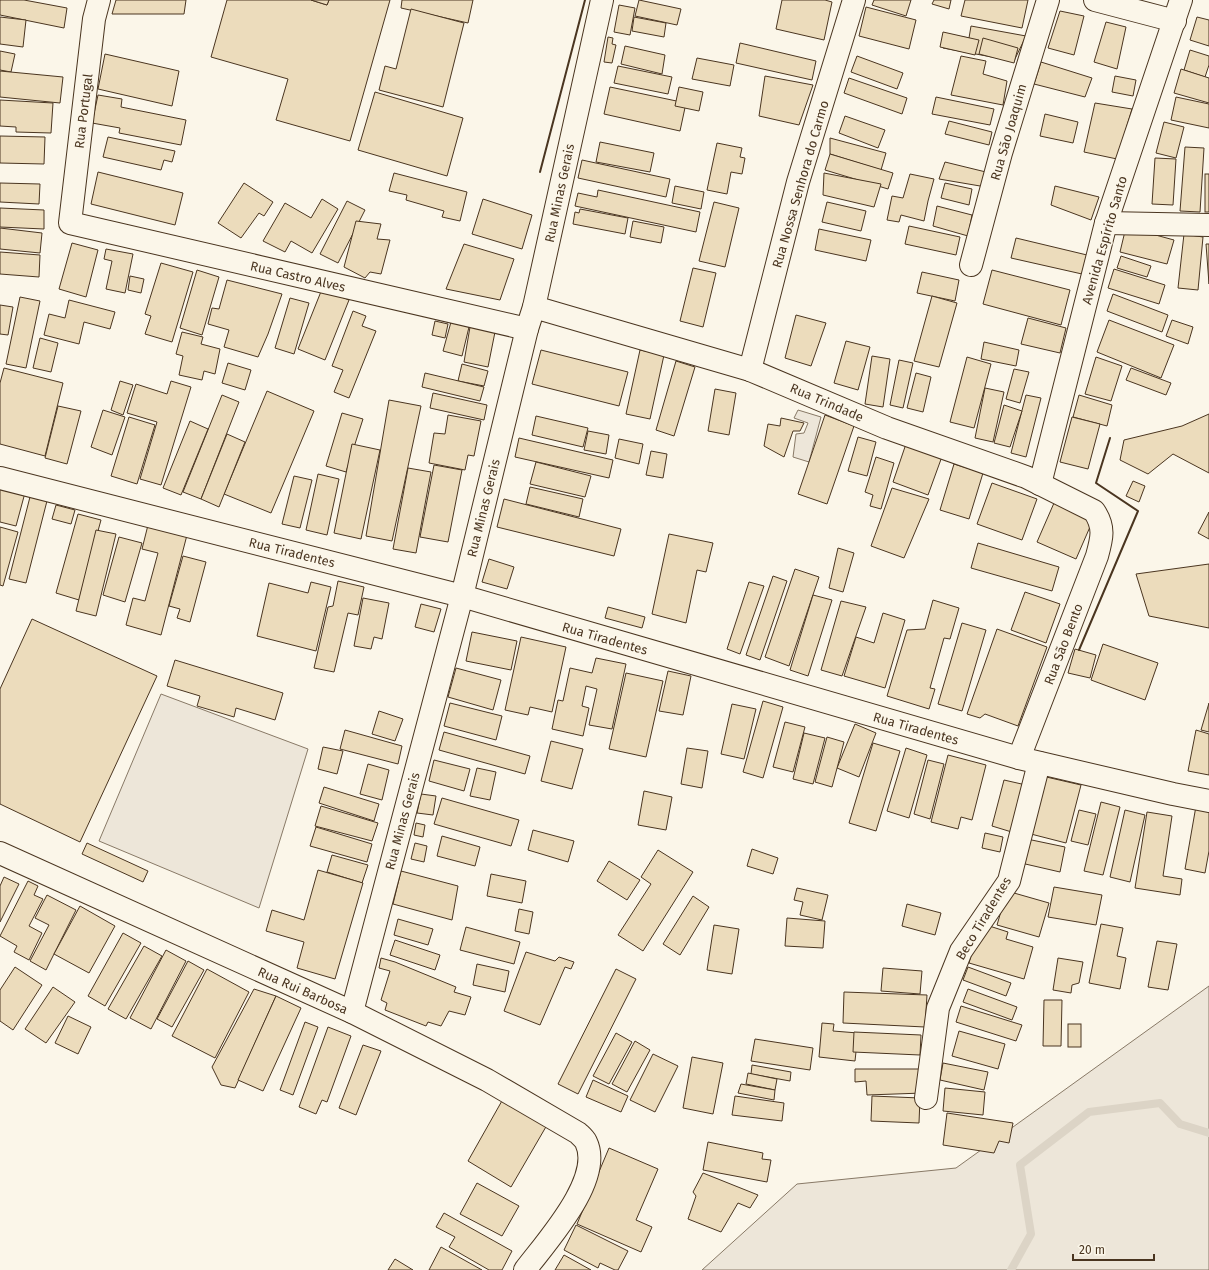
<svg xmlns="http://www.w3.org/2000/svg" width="1209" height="1270" font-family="'Fira Sans',sans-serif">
  <rect width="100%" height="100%" fill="#fbf6e9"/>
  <g fill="#ede6d9" stroke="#887966">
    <path d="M798,410L821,417L809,462L793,457L796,434L804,433L808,423L794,418Z"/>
    <path d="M161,694L308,749L259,908L99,841Z"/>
    <path d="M1209,986V1270H702L797,1184L956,1168Z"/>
  </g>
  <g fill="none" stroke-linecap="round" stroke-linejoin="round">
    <path stroke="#dcd4c6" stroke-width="8" d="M1011,1270L1031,1234L1020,1165L1089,1112L1160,1103L1180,1124L1209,1133"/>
  </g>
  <g fill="#ecdcbc" stroke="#4a3520">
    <path d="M0,0H24L67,8L64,28L0,15Z"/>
    <path d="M116,0H186L184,14H112Z"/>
    <path d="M227,0H311L327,5L329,0H390L350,141L276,120L288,79L211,57Z"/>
    <path d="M311,0H329L327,5Z"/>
    <path d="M402,0H473L468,23L401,8Z"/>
    <path d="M639,0L681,9L677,25L635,16Z"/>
    <path d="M782,0H825L832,2L824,40L776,29Z"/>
    <path d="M874,0H911L906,16L872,5Z"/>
    <path d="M934,0H951L949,9L932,4Z"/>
    <path d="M965,0H1028L1022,28L961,16Z"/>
    <path d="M619,5L635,8L630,35L614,32Z"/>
    <path d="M866,7L916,20L909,49L859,36Z"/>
    <path d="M411,9L464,23L443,107L379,90L385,66L396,69Z"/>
    <path d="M1060,11L1084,16L1074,55L1048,48Z"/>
    <path d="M0,17L26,20L23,47L0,44Z"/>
    <path d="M634,17L666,23L664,37L632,31Z"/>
    <path d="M1197,17L1209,20V46L1190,40Z"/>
    <path d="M1106,22L1126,27L1117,69L1094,62Z"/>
    <path d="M971,26L1026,36L1014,61L943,48L946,34L969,38Z"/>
    <path d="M943,32L979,40L975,55L940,47Z"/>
    <path d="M608,37L613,38L612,44L616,45L612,63L604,62Z"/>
    <path d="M983,38L1018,48L1014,63L979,54Z"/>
    <path d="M740,43L816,61L812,80L736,63Z"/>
    <path d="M625,46L665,55L662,74L621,64Z"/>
    <path d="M1190,50L1209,56V65L1205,77L1184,70Z"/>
    <path d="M0,51L15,54L11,72L0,70Z"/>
    <path d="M105,54L179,71L172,106L98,89Z"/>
    <path d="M857,56L903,73L897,89L851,72Z"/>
    <path d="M961,56L986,61L983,74L1007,81L1003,105L951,95Z"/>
    <path d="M697,58L734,65L730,86L692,79Z"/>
    <path d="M1041,62L1092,78L1085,97L1034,84Z"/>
    <path d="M618,66L672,77L668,94L614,83Z"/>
    <path d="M1181,69L1209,78V103L1174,93Z"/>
    <path d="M0,71L63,77L60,103L0,97Z"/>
    <path d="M765,76L813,85L799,125L759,116Z"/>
    <path d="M1115,76L1136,80L1133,96L1112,92Z"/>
    <path d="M849,78L907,98L902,114L844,93Z"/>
    <path d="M610,87L686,103L680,131L604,114Z"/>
    <path d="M679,87L703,92L699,111L675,106Z"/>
    <path d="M375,92L463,118L447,176L358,150Z"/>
    <path d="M98,95L122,99L121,107L186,120L181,145L119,133L120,128L92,123Z"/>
    <path d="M936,97L994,109L990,125L932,114Z"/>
    <path d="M1176,97L1209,104V128L1171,120Z"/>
    <path d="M0,100L53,103L51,133L16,132V127L0,126Z"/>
    <path d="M1095,103L1132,109L1117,159L1084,152Z"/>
    <path d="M1045,114L1078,122L1073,143L1040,136Z"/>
    <path d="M845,116L885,130L878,148L839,133Z"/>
    <path d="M949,121L992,132L989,145L945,134Z"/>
    <path d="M1164,122L1184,127L1176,158L1156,153Z"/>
    <path d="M0,136L45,137L44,164L0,163Z"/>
    <path d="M108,137L175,151L172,162L164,160L161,170L103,157Z"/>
    <path d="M830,138L886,153L881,170L830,154Z"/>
    <path d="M600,142L654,153L650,172L596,162Z"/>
    <path d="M717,143L742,148L740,157L745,158L742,174L731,172L727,194L707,190Z"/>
    <path d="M1185,147L1204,148L1200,212L1180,211Z"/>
    <path d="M830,154L893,173L888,189L825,170Z"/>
    <path d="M1155,158L1176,159L1173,205L1152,204Z"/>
    <path d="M582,160L670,179L666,197L578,178Z"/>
    <path d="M945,162L990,173L986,187L939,179Z"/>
    <path d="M98,172L183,193L175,225L91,204Z"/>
    <path d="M394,173L467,192L460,221L442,217L444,211L406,200L407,195L389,191Z"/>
    <path d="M824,173L881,184L874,207L823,195Z"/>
    <path d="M910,174L934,179L928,201L924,221L901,215L899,222L887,220L892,196L903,198Z"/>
    <rect x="1205" y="174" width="4" height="38"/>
    <path d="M0,183L40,184L39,204L0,202Z"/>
    <path d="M244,183L273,202L264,216L259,213L241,238L218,223Z"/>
    <path d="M945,183L972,189L969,205L941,198Z"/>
    <path d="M675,186L704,192L701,209L672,203Z"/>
    <path d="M1055,186L1099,197L1091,220L1051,205Z"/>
    <path d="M598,190L700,212L696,232L575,206L578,193L597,197Z"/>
    <path d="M322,199L338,209L312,253L291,241L285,252L263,241L285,203L311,218Z"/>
    <path d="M483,199L532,215L522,249L472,234Z"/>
    <path d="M347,201L365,210L338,263L320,254Z"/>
    <path d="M714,202L739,208L725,267L699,261Z"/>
    <path d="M827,202L866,211L861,231L822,222Z"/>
    <path d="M937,206L972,215L968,236L933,226Z"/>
    <path d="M0,208L44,210V229L0,227Z"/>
    <path d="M580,209L628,218L625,234L573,224L575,212L579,213Z"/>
    <path d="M356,221L381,224L377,239L390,240L381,274L370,272L365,278L344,267Z"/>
    <path d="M633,221L664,227L661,243L630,237Z"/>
    <path d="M909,226L960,237L956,255L905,244Z"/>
    <path d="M1126,227L1174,240L1167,264L1120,252Z"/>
    <path d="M0,228L42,233L40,253L0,249Z"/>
    <path d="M819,229L871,240L866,261L815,250Z"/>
    <path d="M1184,234L1203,237L1198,290L1178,288Z"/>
    <path d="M1016,238L1087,255L1082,274L1011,258Z"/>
    <path d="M72,243L98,250L86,297L59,289Z"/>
    <path d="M464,244L514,259L500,300L446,289Z"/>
    <path d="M1206,244H1209V284Z"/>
    <path d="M106,249L133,254L125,293L106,289L112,261L104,259Z"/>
    <path d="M0,252L40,255L39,277L0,274Z"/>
    <path d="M1121,256L1151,266L1147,277L1117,268Z"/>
    <path d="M161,263L193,272L172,342L145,334L151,316L145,314Z"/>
    <path d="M693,268L716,273L703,327L680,321Z"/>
    <path d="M1114,269L1165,285L1159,304L1108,288Z"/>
    <path d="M197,270L219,277L202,335L180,328Z"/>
    <path d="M992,270L1070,290L1061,325L983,304Z"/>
    <path d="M922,272L959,280L955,301L917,293Z"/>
    <path d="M130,276L144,279L141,293L128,290Z"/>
    <path d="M227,280L282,294L268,334L258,357L224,347L229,330L208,324L212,308L219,309Z"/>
    <path d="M322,289L349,300L325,360L298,349Z"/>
    <path d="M1113,294L1168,315L1162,332L1107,311Z"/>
    <path d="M932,296L957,303L939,367L914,361Z"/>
    <path d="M20,297L40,301L26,368L6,364Z"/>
    <path d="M290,298L309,303L294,354L275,348Z"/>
    <path d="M69,300L115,312L110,329L84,322L79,344L44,335L49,314L65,318Z"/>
    <path d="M0,305L13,307L8,335L0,334Z"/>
    <path d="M353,311L366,316L362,326L376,331L349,398L334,392L343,370L332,366Z"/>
    <path d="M796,315L826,323L811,366L785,358Z"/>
    <path d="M1028,318L1066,328L1060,353L1021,344Z"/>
    <path d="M1109,320L1174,345L1161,378L1097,352Z"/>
    <path d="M1172,320L1193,327L1188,344L1166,336Z"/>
    <path d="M435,321L448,324L445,338L432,335Z"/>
    <path d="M451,322L469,327L462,356L443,351Z"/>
    <path d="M470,327L495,332L488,367L464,362Z"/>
    <path d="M182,332L203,337L201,344L220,349L215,374L204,371L202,380L179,375L183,356L176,354Z"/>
    <path d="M40,338L58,343L51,372L33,368Z"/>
    <path d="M846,341L870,347L858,390L834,383Z"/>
    <path d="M984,342L1019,350L1016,366L981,359Z"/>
    <path d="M541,350L628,372L619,406L532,384Z"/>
    <path d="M640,350L664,355L650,419L626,414Z"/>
    <path d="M872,356L890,359L883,407L865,404Z"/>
    <path d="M967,357L991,364L974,428L950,422Z"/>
    <path d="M1096,357L1122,366L1111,401L1085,394Z"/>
    <path d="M899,360L913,363L903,408L890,405Z"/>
    <path d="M676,361L695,367L674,436L656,430Z"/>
    <path d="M228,363L251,370L245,390L222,383Z"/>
    <path d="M462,364L488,371L484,386L458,381Z"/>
    <path d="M4,368L63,383L45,456L0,444V383Z"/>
    <path d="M1131,368L1171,383L1166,395L1126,380Z"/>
    <path d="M1014,369L1029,372L1020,403L1006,399Z"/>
    <path d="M425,373L484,387L480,401L422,387Z"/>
    <path d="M916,373L931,377L923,412L907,408Z"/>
    <path d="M120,381L133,385L123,415L111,410Z"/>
    <path d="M171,381L191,387L161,485L140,479L157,422L127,413L136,384L167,394Z"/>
    <path d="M985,388L1004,392L993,442L975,438Z"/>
    <path d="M715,389L736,393L729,435L708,431Z"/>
    <path d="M267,391L314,411L271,513L224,494Z"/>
    <path d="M433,393L487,405L484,420L430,408Z"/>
    <path d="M222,395L239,402L201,499L183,492Z"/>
    <path d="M1026,395L1041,398L1026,457L1011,453Z"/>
    <path d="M1079,395L1112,405L1107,426L1073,417Z"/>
    <path d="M389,400L421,406L392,541L366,536Z"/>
    <path d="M1004,405L1022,411L1010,447L994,443Z"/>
    <path d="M58,406L81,411L67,464L45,458Z"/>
    <path d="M103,410L125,417L112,455L91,447Z"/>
    <path d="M342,413L363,419L346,472L326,466Z"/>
    <path d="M1209,414V473L1173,454L1148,474L1120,460L1124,440L1182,426Z"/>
    <path d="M448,415L481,421L474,456L468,455L465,470L429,463L434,433L445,434Z"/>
    <path d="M825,415L854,426L827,504L798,494Z"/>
    <path d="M536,416L588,428L583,447L532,435Z"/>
    <path d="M129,417L155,425L137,484L111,476Z"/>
    <path d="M1072,417L1100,424L1088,469L1060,462Z"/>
    <path d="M781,418L804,423L800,431H793L784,457L764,446L768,424L780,426Z"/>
    <path d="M190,421L208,429L181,495L163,488Z"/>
    <path d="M588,431L609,435L606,454L584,450Z"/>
    <path d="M227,434L245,442L219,507L201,499Z"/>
    <path d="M858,437L876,442L867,476L848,471Z"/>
    <path d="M519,438L613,460L609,478L515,457Z"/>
    <path d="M908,438L944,451L928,495L893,482Z"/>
    <path d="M619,439L643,444L639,464L615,458Z"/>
    <path d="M352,444L380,450L361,539L334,533Z"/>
    <path d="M651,451L667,454L663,478L646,475Z"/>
    <path d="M876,457L894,463L881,509L870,506L873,495L865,492Z"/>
    <path d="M536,462L591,476L585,497L530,484Z"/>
    <path d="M954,464L983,473L969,519L940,510Z"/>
    <path d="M434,465L462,470L448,542L420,537Z"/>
    <path d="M408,468L431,472L416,553L393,549Z"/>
    <path d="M318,474L339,479L327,535L306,530Z"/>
    <path d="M294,476L312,480L300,528L282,524Z"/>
    <path d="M1133,481L1145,486L1139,502L1126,496Z"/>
    <path d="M0,482L26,489L16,526L0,522Z"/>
    <path d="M992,483L1037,499L1022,540L977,524Z"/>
    <path d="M530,487L583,499L579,517L526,504Z"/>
    <path d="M892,488L929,499L904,558L871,546Z"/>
    <path d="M31,493L48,497L26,583L9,579Z"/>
    <path d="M504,499L621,529L614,556L497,527Z"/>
    <path d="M1054,503L1093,520L1076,559L1037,542Z"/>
    <path d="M56,505L75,510L71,524L52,519Z"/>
    <path d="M1209,512V539L1198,533Z"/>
    <path d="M78,514L101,520L79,600L56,593Z"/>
    <path d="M148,525L187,535L161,635L126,625L133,598L145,601L158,553L142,549Z"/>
    <path d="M0,527L18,532L3,586L0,585Z"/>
    <path d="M96,530L116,534L96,616L76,611Z"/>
    <path d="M669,534L713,543L706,572L697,570L686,623L652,614Z"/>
    <path d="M119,537L142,543L125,602L103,595Z"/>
    <path d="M978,543L1059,567L1052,591L971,568Z"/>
    <path d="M838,548L854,553L843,592L829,588Z"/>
    <path d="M183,556L206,562L190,622L177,618L180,609L169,606Z"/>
    <path d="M489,559L514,567L507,589L482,582Z"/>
    <path d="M1209,564V628L1149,616L1136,574Z"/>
    <path d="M795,569L819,577L789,666L765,657Z"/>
    <path d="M773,576L787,581L760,660L746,655Z"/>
    <path d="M338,581L364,587L358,615L348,613L334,672L314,668L328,607L333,606Z"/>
    <path d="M311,582L331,587L316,651L257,636L269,583L308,593Z"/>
    <path d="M749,582L764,586L740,654L727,649Z"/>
    <path d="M1025,592L1060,604L1046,643L1011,630Z"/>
    <path d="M813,595L832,600L808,676L790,670Z"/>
    <path d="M363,598L389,603L382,639L374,637L371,649L354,646Z"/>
    <path d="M933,600L959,608L950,639L944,638L930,688L935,689L929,709L887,696L907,630L925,629Z"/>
    <path d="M841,601L866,607L842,676L821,670Z"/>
    <path d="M421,604L441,609L434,632L415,627Z"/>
    <path d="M608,607L645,617L642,628L605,618Z"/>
    <path d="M883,613L905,620L885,688L844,676L856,637L874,643Z"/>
    <path d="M32,619L157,676L80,842L0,804V689Z"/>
    <path d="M962,623L986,630L962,711L938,704Z"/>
    <path d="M997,629L1047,647L1018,726L985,714L980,718L967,714Z"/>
    <path d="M472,632L517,641L511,670L466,661Z"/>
    <path d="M521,637L566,647L552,712L530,707L528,715L505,710Z"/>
    <path d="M1103,644L1158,663L1145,700L1091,680Z"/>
    <path d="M1075,649L1096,655L1090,678L1068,673Z"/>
    <path d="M596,658L626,664L612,729L589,725L597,689L586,686L582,706L589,708L583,736L552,729L558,700L563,701L570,668L592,673Z"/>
    <path d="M175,660L283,693L275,720L236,708L234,717L197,706L200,696L167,686Z"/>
    <path d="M456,668L501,680L493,710L448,697Z"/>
    <path d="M668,671L691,676L683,715L659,711Z"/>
    <path d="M626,673L663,681L646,757L609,749Z"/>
    <path d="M763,701L783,707L763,778L743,772Z"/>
    <path d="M450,703L502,716L496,740L444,726Z"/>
    <path d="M1209,703V732L1201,730Z"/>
    <path d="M732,704L756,709L744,759L721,754Z"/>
    <path d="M379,711L403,719L395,741L372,734Z"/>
    <path d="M785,722L805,727L793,772L773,767Z"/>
    <path d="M855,724L876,733L859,777L837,768Z"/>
    <path d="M345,730L402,746L398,764L340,749Z"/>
    <path d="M1196,730L1209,734V775L1188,771Z"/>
    <path d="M444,732L530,756L525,774L439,750Z"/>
    <path d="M804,733L825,738L813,784L793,779Z"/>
    <path d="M827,737L844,742L832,787L815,782Z"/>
    <path d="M551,741L583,749L572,789L541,781Z"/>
    <path d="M873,743L900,751L876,831L849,823Z"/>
    <path d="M323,747L343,751L337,774L318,769Z"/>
    <path d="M687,748L708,751L702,788L681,784Z"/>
    <path d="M906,748L927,755L909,818L887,811Z"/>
    <path d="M948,755L986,765L972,820L961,817L958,829L931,822Z"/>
    <path d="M434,760L470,769L464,791L429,781Z"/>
    <path d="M928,760L944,764L930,819L914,814Z"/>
    <path d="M368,764L389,770L382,800L360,794Z"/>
    <path d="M477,768L496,772L490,800L470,796Z"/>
    <path d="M1042,776L1081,785L1066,843L1027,833Z"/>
    <path d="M1004,780L1026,785L1015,833L992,826Z"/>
    <path d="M324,787L379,804L374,821L319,803Z"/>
    <path d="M644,791L672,797L666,830L638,825Z"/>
    <path d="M421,794L436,796L433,815L417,813Z"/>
    <path d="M442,798L519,820L511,846L434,824Z"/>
    <path d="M1101,802L1120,807L1103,875L1084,871Z"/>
    <path d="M321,806L378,823L372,841L315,826Z"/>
    <path d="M1196,806L1209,808V851L1205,873L1185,869Z"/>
    <path d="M1079,810L1096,814L1088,845L1071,841Z"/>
    <path d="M1125,810L1145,815L1130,882L1110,877Z"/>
    <path d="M1147,812L1172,816L1163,876L1182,879L1180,895L1135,888Z"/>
    <path d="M416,823L425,825L423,837L414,835Z"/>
    <path d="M316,827L372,844L367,862L310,846Z"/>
    <path d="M533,830L574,841L568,862L528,850Z"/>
    <path d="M985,833L1003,837L1000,852L982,848Z"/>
    <path d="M442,836L480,847L475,866L437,856Z"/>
    <path d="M1027,839L1065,847L1060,872L1021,863Z"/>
    <path d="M87,843L148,871L143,882L82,854Z"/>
    <path d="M415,843L427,846L424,862L411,859Z"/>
    <path d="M752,849L778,858L773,874L747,866Z"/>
    <path d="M658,850L693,872L643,951L618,935L651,884L641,877Z"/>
    <path d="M332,855L368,865L362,883L327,872Z"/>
    <path d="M609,861L640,880L627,900L597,881Z"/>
    <path d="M318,870L363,883L335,979L297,968L304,942L266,931L272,910L304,920Z"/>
    <path d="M401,871L458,886L452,920L393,904Z"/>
    <path d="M491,874L526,881L522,903L487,896Z"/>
    <path d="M4,877L19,884L0,922V886Z"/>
    <path d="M28,881L38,886L34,895L43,899L29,926L42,933L29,960L14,952L17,946L0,936Z"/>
    <path d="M1054,887L1102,895L1096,925L1048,917Z"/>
    <path d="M797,888L828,895L822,920L800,915L803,902L794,900Z"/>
    <path d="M1007,891L1049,903L1039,937L997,925Z"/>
    <path d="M47,895L76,910L46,970L30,961L49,925L35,918Z"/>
    <path d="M693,896L709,907L680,955L663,944Z"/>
    <path d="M907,904L941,913L935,935L902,926Z"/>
    <path d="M80,906L115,926L89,973L54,954Z"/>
    <path d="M519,909L533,912L529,934L515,931Z"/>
    <path d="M787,918L825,921L823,948L785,946Z"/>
    <path d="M398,919L433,929L428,945L394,935Z"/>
    <path d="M980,923L1008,932L1006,939L1033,947L1024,979L969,963Z"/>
    <path d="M1101,924L1123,928L1117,956L1126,958L1120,989L1089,983Z"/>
    <path d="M714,925L739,929L732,974L707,970Z"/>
    <path d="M466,927L520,942L514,964L460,950Z"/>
    <path d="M123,933L141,943L105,1006L88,996Z"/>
    <path d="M395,940L440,955L435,970L390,955Z"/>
    <path d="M1157,941L1177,944L1168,990L1148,987Z"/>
    <path d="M144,946L162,956L126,1019L108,1009Z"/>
    <path d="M166,950L186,961L151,1029L130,1018Z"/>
    <path d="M526,952L555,961L559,957L574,962L571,969L565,967L540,1025L504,1011Z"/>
    <path d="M381,958L395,962L456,987L454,992L471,997L465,1015L449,1011L441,1026L428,1022L426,1026L385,1010L387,1003L381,1000L390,971L379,968Z"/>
    <path d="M1058,958L1083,962L1079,983L1072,985L1071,993L1053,990Z"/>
    <path d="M188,961L204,970L172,1027L157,1019Z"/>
    <path d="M477,964L509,971L505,992L473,985Z"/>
    <path d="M15,967L42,985L13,1030L0,1021V990Z"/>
    <path d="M968,967L1011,983L1006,996L963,980Z"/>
    <path d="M883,968L922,971L920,994L881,991Z"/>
    <path d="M207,969L249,992L215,1058L172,1036Z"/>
    <path d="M616,969L636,979L578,1094L558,1084Z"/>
    <path d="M53,987L75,1002L46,1043L25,1029Z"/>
    <path d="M254,989L276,996L235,1088L221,1085L212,1067Z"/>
    <path d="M968,989L1017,1007L1012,1020L963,1002Z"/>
    <path d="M844,992L927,995L925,1027L843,1023Z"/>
    <path d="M276,996L301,1008L263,1091L238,1080Z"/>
    <path d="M1044,1000H1062L1061,1046H1043Z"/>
    <path d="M961,1006L1022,1025L1016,1041L956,1022Z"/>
    <path d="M68,1016L91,1027L78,1054L55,1043Z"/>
    <path d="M305,1022L318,1027L293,1095L280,1090Z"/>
    <path d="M822,1023L834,1024L833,1031L858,1033L855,1061L819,1057Z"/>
    <rect x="1068" y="1024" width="13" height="23"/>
    <path d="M328,1027L351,1036L327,1102L322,1100L316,1114L299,1107Z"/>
    <path d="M959,1031L1005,1044L998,1069L952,1056Z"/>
    <path d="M854,1032L921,1035L920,1055L853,1052Z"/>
    <path d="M616,1033L632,1042L609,1084L593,1076Z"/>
    <path d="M755,1039L813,1048L810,1070L751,1061Z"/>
    <path d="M635,1041L650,1050L627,1092L612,1084Z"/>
    <path d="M363,1045L381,1051L356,1115L339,1108Z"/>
    <path d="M653,1054L678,1066L655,1112L630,1100Z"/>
    <path d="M692,1057L723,1063L713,1114L683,1108Z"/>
    <path d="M943,1063L988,1072L984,1090L940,1080Z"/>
    <path d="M752,1065L791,1072L790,1081L751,1074Z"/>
    <path d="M855,1069H923V1093L867,1095L866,1081L855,1082Z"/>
    <path d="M748,1073L777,1079L775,1090L746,1084Z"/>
    <path d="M593,1080L628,1096L621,1112L586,1097Z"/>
    <path d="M741,1084L775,1090L774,1100L738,1093Z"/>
    <path d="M945,1088L985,1092L983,1115L943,1111Z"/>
    <path d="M735,1096L784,1103L782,1121L732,1115Z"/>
    <path d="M872,1096L920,1098L919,1123L871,1121Z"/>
    <path d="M503,1099L547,1125L511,1187L468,1161Z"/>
    <path d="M947,1113L1013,1123L1009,1143L999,1141L994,1153L943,1145Z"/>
    <path d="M708,1142L763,1153L762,1159L771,1160L767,1182L703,1170Z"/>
    <path d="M609,1148L658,1169L636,1220L652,1227L641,1252L577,1224Z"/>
    <path d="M703,1173L758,1195L750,1208L738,1203L721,1232L688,1219L696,1196L693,1192Z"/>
    <path d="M477,1183L519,1206L502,1236L460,1214Z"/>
    <path d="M444,1213L512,1251L502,1270H489L449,1247L455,1237L436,1227Z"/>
    <path d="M576,1225L628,1251L618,1270H615L600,1263L598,1268L564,1250Z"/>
    <path d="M441,1247L482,1270H429Z"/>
    <path d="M564,1255L591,1270H555Z"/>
    <path d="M395,1259L413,1270H388Z"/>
  </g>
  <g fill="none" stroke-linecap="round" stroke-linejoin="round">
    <defs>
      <g id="street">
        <path d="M99,0L94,19L70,223L527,329"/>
        <path d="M1095,0L1175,21"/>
        <path d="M1106,223L1209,225"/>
        <path d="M971,265L1001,153L1048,0"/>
        <path d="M534,307L750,370L887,428L1026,477L1094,511C1105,527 1102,538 1097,556L1019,758"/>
        <path d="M750,370L798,182L854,0"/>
        <path d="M0,478L462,596L1019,758L1173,794L1209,801"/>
        <path d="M1040,484L1106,223L1181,0"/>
        <path d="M0,853L352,1012"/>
        <path d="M926,1098L938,1008L961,951L1009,881L1039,763"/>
      </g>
      <path id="secondary" d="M525,1270C546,1242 604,1179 586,1142C584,1138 580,1135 578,1133L487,1080L352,1012L462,596L527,329L534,307L602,0"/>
    </defs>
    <use href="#street" stroke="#4a3520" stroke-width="24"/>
    <use href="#secondary" stroke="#4a3520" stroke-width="24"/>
    <use href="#street" stroke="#fbf6e9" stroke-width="22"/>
    <use href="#secondary" stroke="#fbf6e9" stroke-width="22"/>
    <g stroke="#4a3520" stroke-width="2">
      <path d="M540,172L585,0"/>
      <path d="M1079,650L1138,511L1096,483L1110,438"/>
    </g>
  </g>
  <g text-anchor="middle" stroke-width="3" stroke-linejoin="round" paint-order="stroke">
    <g font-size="13" fill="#4a3520" stroke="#fbf6e9">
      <text transform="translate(83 111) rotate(-83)" y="5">Rua Portugal</text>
      <text transform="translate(1008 132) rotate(-74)" y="5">Rua São Joaquim</text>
      <text transform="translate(800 184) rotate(-74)" y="5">Rua Nossa Senhora do Carmo</text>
      <text transform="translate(559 193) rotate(-78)" y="5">Rua Minas Gerais</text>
      <text transform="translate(1104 240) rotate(-74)" y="5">Avenida Espírito Santo</text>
      <text transform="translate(298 276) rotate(13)" y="5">Rua Castro Alves</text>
      <text transform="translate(827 402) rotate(23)" y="5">Rua Trindade</text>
      <text transform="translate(483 508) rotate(-76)" y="5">Rua Minas Gerais</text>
      <text transform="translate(292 552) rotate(14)" y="5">Rua Tiradentes</text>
      <text transform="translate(605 638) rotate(16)" y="5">Rua Tiradentes</text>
      <text transform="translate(1063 644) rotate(-69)" y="5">Rua São Bento</text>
      <text transform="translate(916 728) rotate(16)" y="5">Rua Tiradentes</text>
      <text transform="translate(402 821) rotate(-75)" y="5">Rua Minas Gerais</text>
      <text transform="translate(983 918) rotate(-59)" y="5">Beco Tiradentes</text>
      <text transform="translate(303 990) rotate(24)" y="5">Rua Rui Barbosa</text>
    </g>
  </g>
  <path d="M1073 1254v6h81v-6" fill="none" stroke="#4a3520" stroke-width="2"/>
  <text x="1079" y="1254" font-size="12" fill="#4a3520" stroke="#fbf6e9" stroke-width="3" paint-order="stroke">20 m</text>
</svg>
